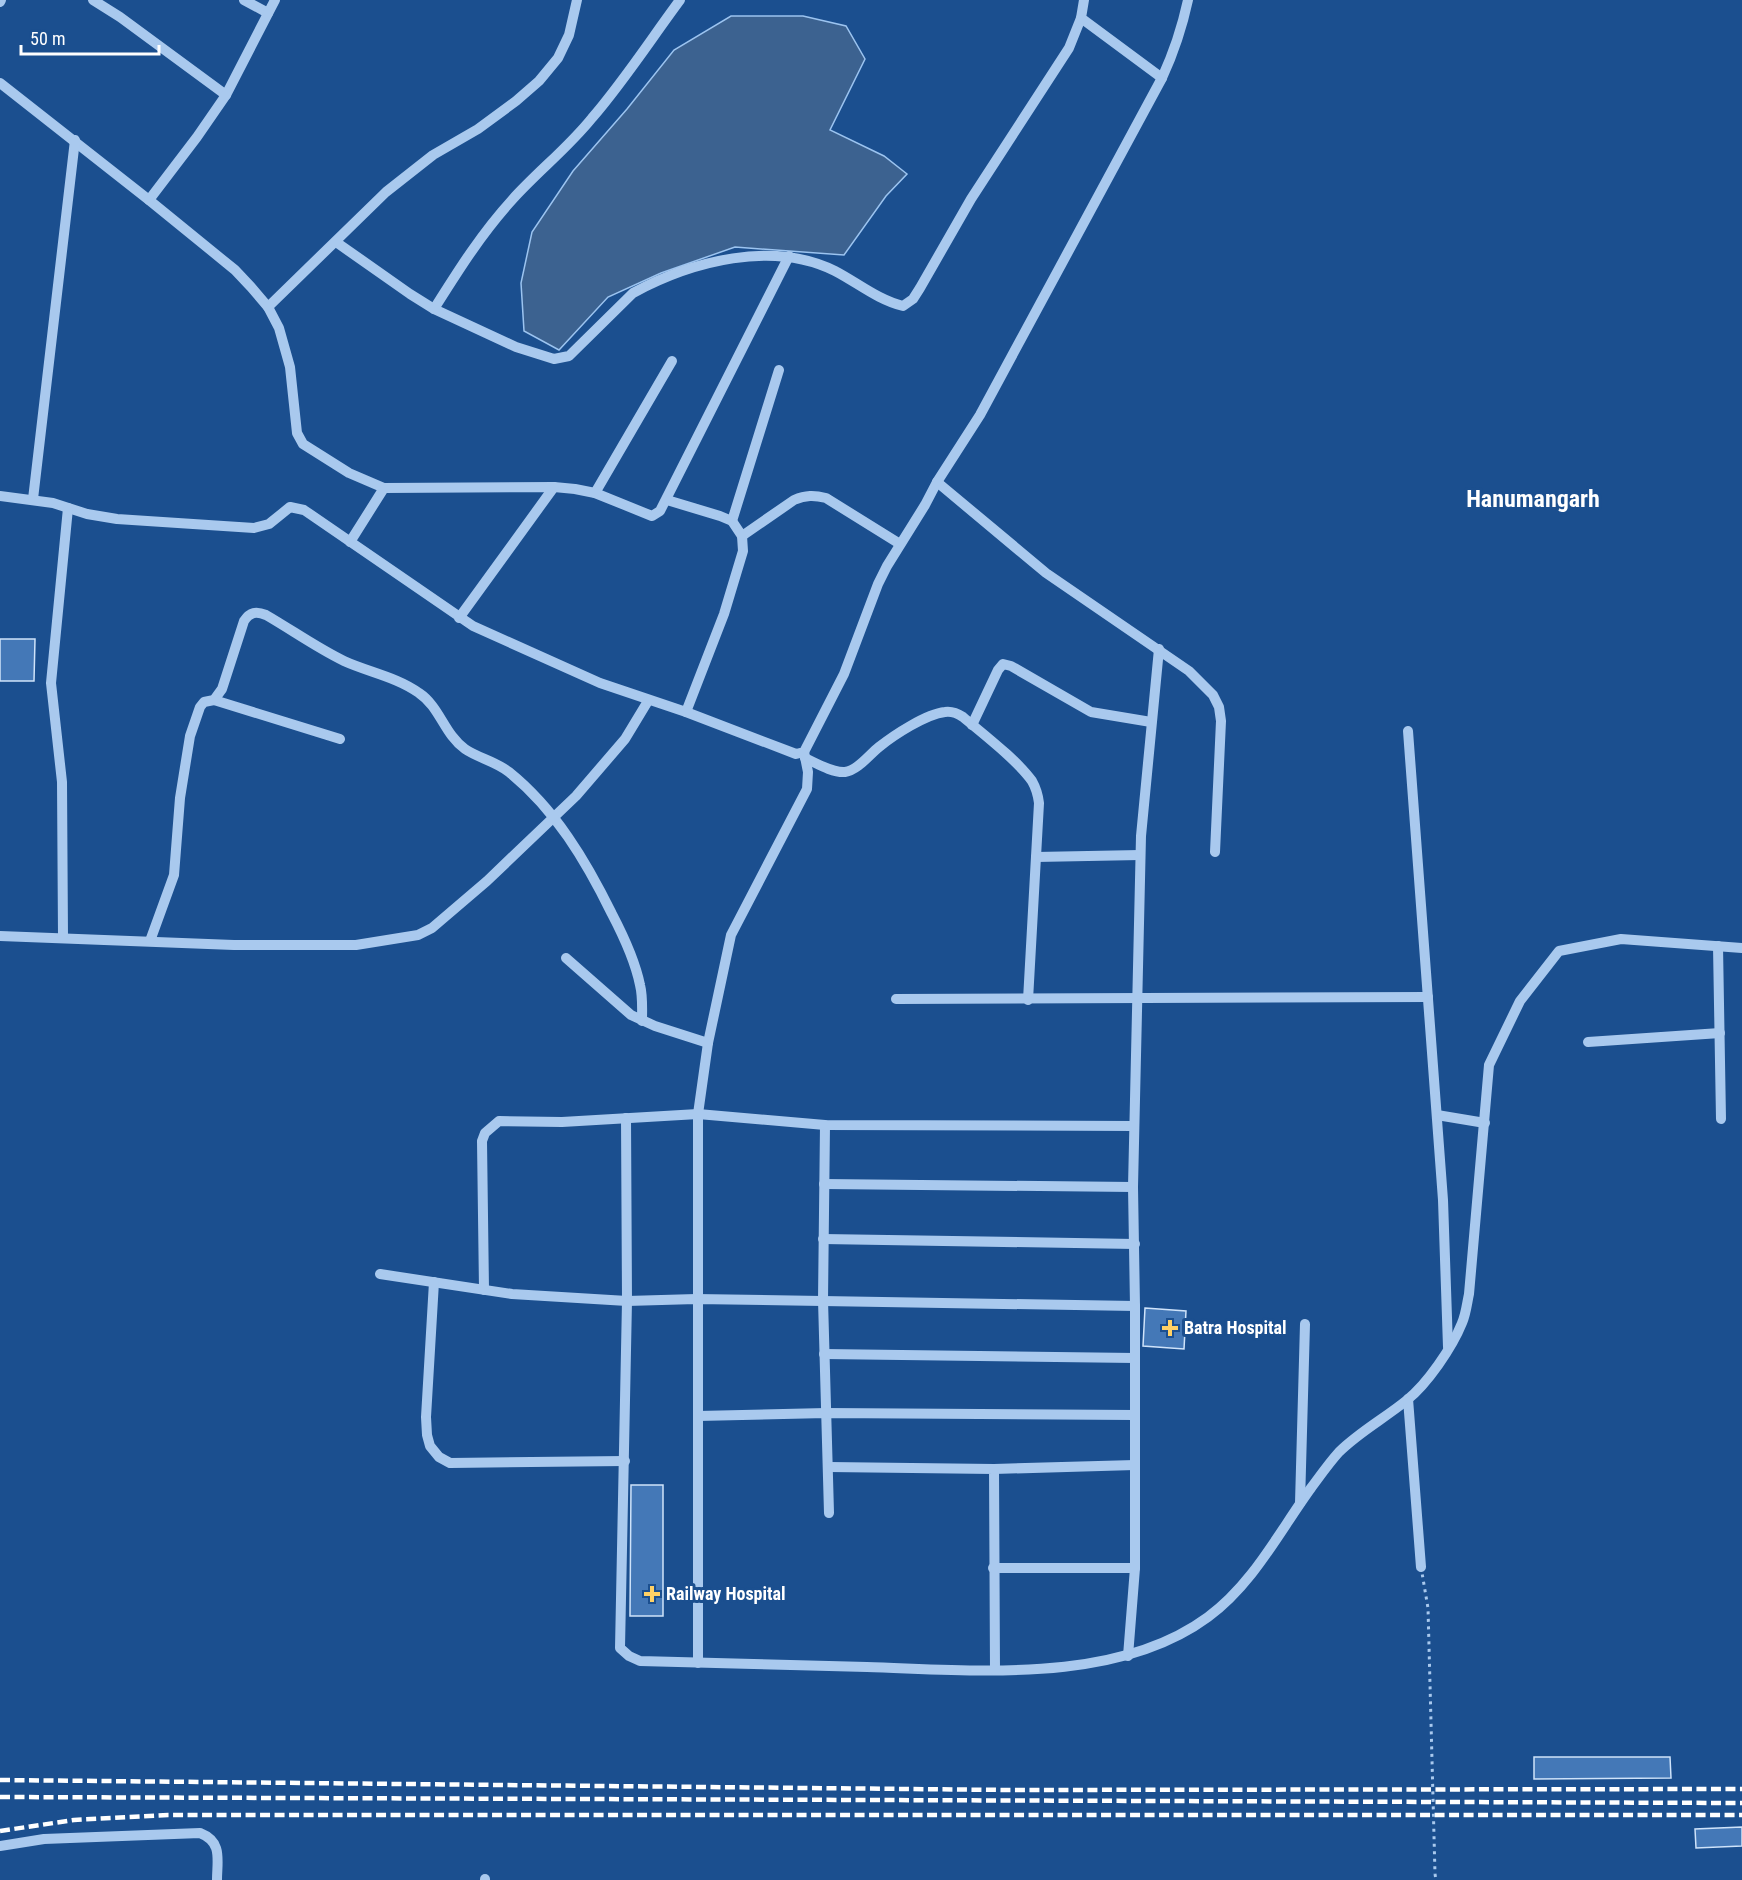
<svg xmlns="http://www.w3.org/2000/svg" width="1742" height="1880" font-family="'Roboto Condensed',sans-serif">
  <rect width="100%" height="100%" fill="#1b4f8f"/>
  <path fill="#3c6290" stroke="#9cc4f0" stroke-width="1.5" d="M731,16H803L846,26L865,59L830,130L884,156L907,174L886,196L844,255L735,247L661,273L608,297L559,350L524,331L521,283L532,232L573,171L627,109L674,50Z"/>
  <g fill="#4478b7" stroke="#cfe3fa" stroke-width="1.5">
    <path d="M0,639H35L34,681H0Z"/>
    <path d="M1145,1308L1186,1311L1184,1349L1143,1346Z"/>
    <path d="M631,1485H663V1616H630Z"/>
    <path d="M1534,1757H1670L1671,1778L1534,1779Z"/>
    <path d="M1742,1827V1846L1696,1848L1695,1829Z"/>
  </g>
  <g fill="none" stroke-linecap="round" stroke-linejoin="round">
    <path stroke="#a9c9ee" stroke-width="3" stroke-dasharray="3 4.5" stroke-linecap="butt" d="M1435,1874L1436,1880"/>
    <g stroke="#a9c9ee" stroke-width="10">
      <path d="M93,0L120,17L226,95"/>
      <path d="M244,0L268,13"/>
      <path d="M1084,0L1081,18L1162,78"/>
      <path d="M0,2L1,0"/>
      <path d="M0,83L149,200L235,270L251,287L268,307L279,328L290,367L297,433L303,444L349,473L384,488"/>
      <path d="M149,200L197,137L226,95L275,0"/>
      <path d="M336,242L410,294L434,309L516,347L554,359L569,356L633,293C692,261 773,240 835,271C858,283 878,300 903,306L913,299L920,288L971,199L1069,48L1081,18"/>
      <path d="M268,307L386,192L433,155L478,129L516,101L539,81L558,58L569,35L577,0"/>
      <path d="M434,309C458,271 481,234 512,200C537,172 568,148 592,118C624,81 651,39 680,0"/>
      <path d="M937,482L1046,573L1189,671L1213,695L1219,707L1221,721L1215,852"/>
      <path d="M595,493L672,361"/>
      <path d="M0,496L53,503L87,514L117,519L254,528L269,524L290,507L304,510L473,626L600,683L686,712L796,754L804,752L844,674L878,584L887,566L925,505L937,482L980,415L1162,78C1174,52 1182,28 1188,0"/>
      <path d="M33,499L75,140"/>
      <path d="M667,500L720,516L732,521L742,536L743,551L724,614L686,712"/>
      <path d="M732,521L779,370"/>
      <path d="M742,536L794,500C806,495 814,495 826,498L900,544"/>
      <path d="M350,542L384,488L554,487L575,489L595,493L652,516L660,511L789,256"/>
      <path d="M459,618L554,487"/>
      <path d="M214,700L340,739"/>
      <path d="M972,725L998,670L1003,664L1011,666L1091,712L1151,722"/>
      <path d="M1408,731L1443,1200L1448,1347"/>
      <path d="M805,758C816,763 832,773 845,772C858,770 869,755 879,747C894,735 926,714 945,712C952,711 957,713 963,717C983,734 1017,760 1032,781C1036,788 1038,795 1039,803L1028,1000"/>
      <path d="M1036,857L1140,855"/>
      <path d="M0,936L234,945H356L418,935L432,928L487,881L576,796L625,739L648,701"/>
      <path d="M63,937L62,782L51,683L68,508"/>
      <path d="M150,941L174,875L180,798L190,736L200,707L204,702L214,700L222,689L244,621C250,612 256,611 266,615C292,630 317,648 344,661C368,672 397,677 419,693C440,707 444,734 465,749C478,758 495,761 509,772C555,809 586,861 612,914C624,937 635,960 640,985C643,997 642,1010 642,1021"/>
      <path d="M1718,946L1721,1119"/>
      <path d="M566,958L631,1015L655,1026L708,1043"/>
      <path d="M896,999L1428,997"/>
      <path d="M1588,1042L1720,1033"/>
      <path d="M1437,1115L1485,1123"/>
      <path d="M626,1118L627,1301L620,1648L629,1656L640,1661C716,1663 791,1665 867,1667C975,1670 1116,1685 1208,1617C1253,1584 1279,1532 1311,1488C1320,1476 1329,1463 1339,1452C1359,1432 1385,1418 1407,1400C1427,1384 1452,1348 1462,1323C1466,1314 1467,1303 1469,1294L1489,1065L1520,1001L1559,951L1621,939L1742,948"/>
      <path d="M825,1125L823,1300L829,1513"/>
      <path d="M824,1184L1133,1187"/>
      <path d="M823,1239L1135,1244"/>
      <path d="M380,1274L512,1294L627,1301L696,1299L1135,1306"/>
      <path d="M434,1282L426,1417L427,1435L430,1446L439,1457L450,1463L625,1461"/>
      <path d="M484,1290L482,1141L485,1133L499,1121L562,1122L698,1114L825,1125L1134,1126"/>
      <path d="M824,1354L1135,1358"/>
      <path d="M1408,1399L1421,1567"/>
      <path d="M698,1416L826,1413L1135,1415"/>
      <path d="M829,1467L994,1469L995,1670"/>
      <path d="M994,1469L1135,1465"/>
      <path d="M1300,1503L1305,1324"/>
      <path d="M993,1568H1135"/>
      <path d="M1128,1656L1135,1568V1306L1133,1187L1141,836L1159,649"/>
      <path d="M698,1663V1114L708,1043L731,935L807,789L808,772L804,752"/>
      <path d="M0,1846L44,1839L200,1833C223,1842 217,1860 217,1880"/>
      <path d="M485,1879V1880"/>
    </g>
    <g stroke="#fff" stroke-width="4.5" stroke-dasharray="10 4.5" stroke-linecap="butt">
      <path d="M0,1780L1009,1790L1742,1789"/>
      <path d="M0,1797L1742,1803"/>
      <path d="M0,1831L74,1820L168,1815H1742"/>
    </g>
    <path stroke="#a9c9ee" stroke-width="3" stroke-dasharray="3 4.5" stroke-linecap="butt" d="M1421,1567L1428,1608L1435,1874"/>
  </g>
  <g fill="#ffd166" stroke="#1b4f8f" stroke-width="2">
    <path d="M1167 1319h6v6h6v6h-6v6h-6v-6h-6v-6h6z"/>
    <path d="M649 1585h6v6h6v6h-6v6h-6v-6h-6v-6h6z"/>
  </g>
  <g text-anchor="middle" stroke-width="6" stroke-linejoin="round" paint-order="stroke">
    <g font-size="18" font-weight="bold" fill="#fff" stroke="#1b4f8f" text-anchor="start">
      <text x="1184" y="1334">Batra Hospital</text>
      <text x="666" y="1600">Railway Hospital</text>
    </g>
    <g font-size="24" font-weight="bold" fill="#fff" stroke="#1b4f8f">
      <text x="1533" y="507">Hanumangarh</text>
    </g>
  </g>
  <path d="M21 45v9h138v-9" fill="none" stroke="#ffffff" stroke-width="3"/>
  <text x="30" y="45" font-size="18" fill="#ffffff" stroke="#1b4f8f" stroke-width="4.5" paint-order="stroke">50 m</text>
</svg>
